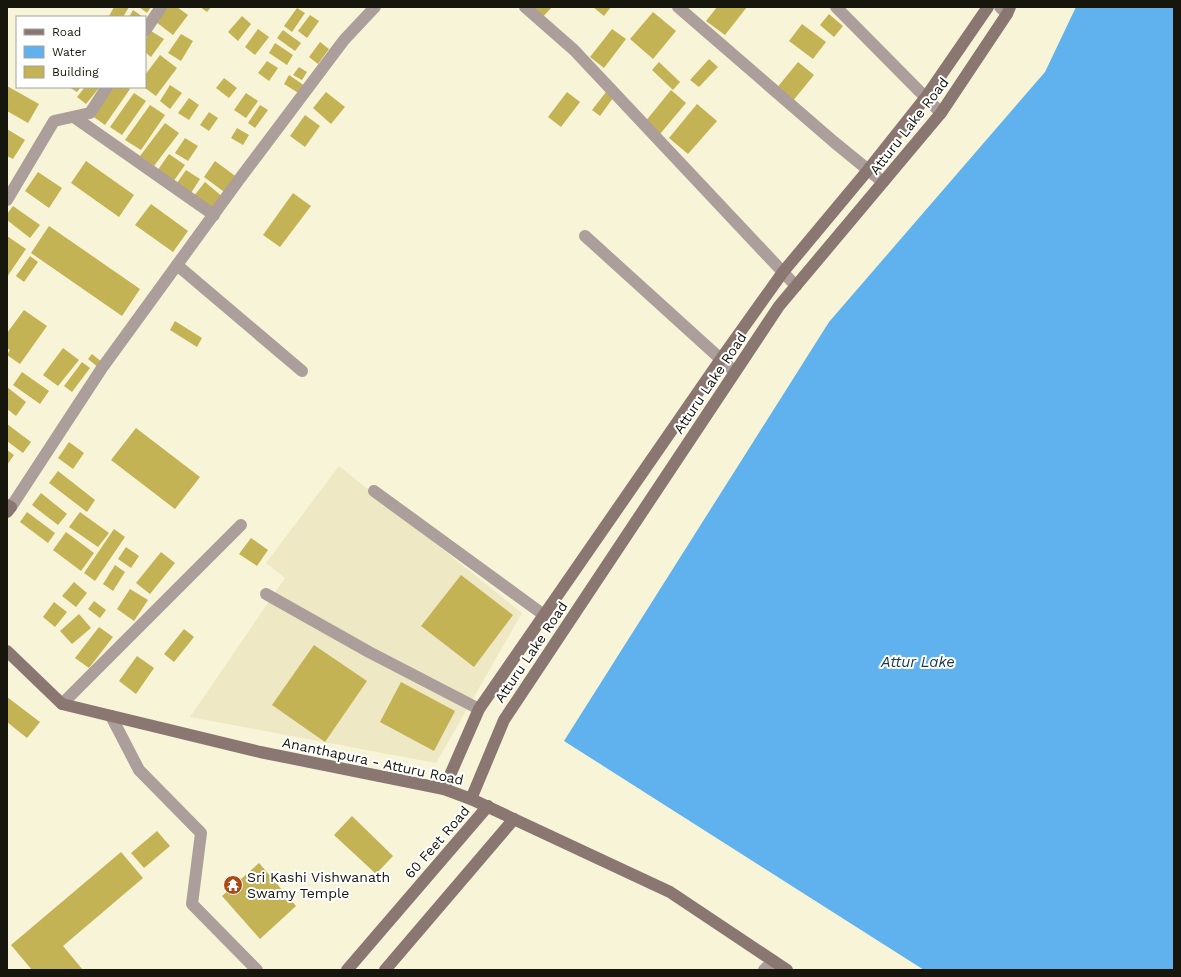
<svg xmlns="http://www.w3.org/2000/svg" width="1181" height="977" font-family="'Work Sans',sans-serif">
  <rect width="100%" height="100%" fill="#f8f4d8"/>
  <path fill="#eee8c5" d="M339,466L522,613L436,763L190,717L285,578L266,563Z"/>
  <path fill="#5fb2ed" d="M1076,7H1174V970H924L564,741L829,322L1045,72Z"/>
  <g fill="#c4b354">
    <path d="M114,7H129L123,17H111L109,16Z"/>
    <path d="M139,7H151L147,13Z"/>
    <path d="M167,7H177L188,15L173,35L156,22Z"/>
    <path d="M200,7H211L207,12Z"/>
    <path d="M528,7H552L541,19Z"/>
    <path d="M593,7H611L604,16Z"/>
    <path d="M717,7H747L725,35L706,21Z"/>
    <path d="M297,8L305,13L292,32L284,26Z"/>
    <path d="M133,10L143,17H129Z"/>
    <path d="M653,12L676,31L653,59L630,39Z"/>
    <path d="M829,14L843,26L834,37L820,25Z"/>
    <path d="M310,15L319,21L307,38L298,31Z"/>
    <path d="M242,16L251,24L238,41L228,32Z"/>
    <path d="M802,24L826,42L813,59L789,41Z"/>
    <path d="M258,29L269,37L255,55L245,47Z"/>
    <path d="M612,29L626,39L604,68L590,57Z"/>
    <path d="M283,30L301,43L295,51L277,38Z"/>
    <path d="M151,31L164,39L151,57L145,52V40Z"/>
    <path d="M181,34L193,41L181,61L168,53Z"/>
    <path d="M320,42L329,49L318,64L309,57Z"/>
    <path d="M275,43L293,55L287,65L269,53Z"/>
    <path d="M160,55L177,68L156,96L145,88V75Z"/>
    <path d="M709,59L718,67L699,87L690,80Z"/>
    <path d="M267,61L278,68L269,81L258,73Z"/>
    <path d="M659,62L680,82L673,90L652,70Z"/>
    <path d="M798,62L814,75L792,102L776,89Z"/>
    <path d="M299,67L307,72L302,80L293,75Z"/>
    <path d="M289,75L305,86L300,94L284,84Z"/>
    <path d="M224,78L237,88L229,98L216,88Z"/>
    <path d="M170,85L182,93L170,109L160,101Z"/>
    <path d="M7,86L39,104L28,123L7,111Z"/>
    <path d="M69,87H81L77,92Z"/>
    <path d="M85,87H97L99,88L86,104L77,97Z"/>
    <path d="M111,87H127L130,89L105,125L91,115Z"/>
    <path d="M671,90L686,103L660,134L645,122Z"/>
    <path d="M326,92L345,107L331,124L313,108Z"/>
    <path d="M567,92L580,102L561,127L548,117Z"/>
    <path d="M606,92L613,98L600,116L592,110Z"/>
    <path d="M134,93L146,101L122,135L110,127Z"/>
    <path d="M246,93L258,101L246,118L234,110Z"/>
    <path d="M189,98L199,105L189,120L178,113Z"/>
    <path d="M697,104L717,121L688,154L669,138Z"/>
    <path d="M150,105L165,115L141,150L125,140Z"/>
    <path d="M260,105L268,110L255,128L248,123Z"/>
    <path d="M209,112L218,118L209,131L200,125Z"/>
    <path d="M305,115L320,126L305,147L290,136Z"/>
    <path d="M165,123L179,133L154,166L140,156Z"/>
    <path d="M237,128L249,135L243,145L231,138Z"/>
    <path d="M7,129L25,140L13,159L7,156Z"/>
    <path d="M185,138L198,146L188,161L175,153Z"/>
    <path d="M169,154L185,165L173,182L157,171Z"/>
    <path d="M86,161L134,195L119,217L71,183Z"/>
    <path d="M215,161L238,178L227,194L204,177Z"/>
    <path d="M186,170L200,179L191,193L177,183Z"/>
    <path d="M38,172L62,188L49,208L25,191Z"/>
    <path d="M205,182L224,198L213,212L193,197Z"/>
    <path d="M293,193L311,206L280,247L263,235Z"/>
    <path d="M151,204L188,231L173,252L135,225Z"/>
    <path d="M13,206L40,225L30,238L7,220V214Z"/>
    <path d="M49,226L140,289L122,316L31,253Z"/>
    <path d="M7,236L26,249L7,277Z"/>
    <path d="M30,256L38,262L24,282L16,276Z"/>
    <path d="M24,310L47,326L20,364L7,355L10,350L7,348V333Z"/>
    <path d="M175,321L202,338L197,347L170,330Z"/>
    <path d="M63,348L79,360L58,386L43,375Z"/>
    <path d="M92,354L103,363L99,368L88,359Z"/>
    <path d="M82,362L90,368L72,392L64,386Z"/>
    <path d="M22,372L49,391L40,404L13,385Z"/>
    <path d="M7,387L26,402L16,416L7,409Z"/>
    <path d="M7,424L31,442L23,453L7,441Z"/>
    <path d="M136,428L200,477L175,509L111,460Z"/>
    <path d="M69,442L84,453L73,469L58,458Z"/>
    <path d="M7,450L14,455L7,465Z"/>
    <path d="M58,471L95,500L87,512L49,483Z"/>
    <path d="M41,493L67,514L58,525L32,505Z"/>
    <path d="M27,512L55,533L48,543L20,522Z"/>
    <path d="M80,512L109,533L98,547L69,527Z"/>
    <path d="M114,529L125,537L95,581L84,573Z"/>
    <path d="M66,532L94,553L81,571L53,550Z"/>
    <path d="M251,538L268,550L257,566L239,554Z"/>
    <path d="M126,547L139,556L131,568L118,559Z"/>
    <path d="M161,552L175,563L150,594L136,583Z"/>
    <path d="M115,565L125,572L113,591L103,584Z"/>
    <path d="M461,575L513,615L474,667L421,626Z"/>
    <path d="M74,582L87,593L76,607L62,596Z"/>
    <path d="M130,589L148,600L134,621L117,609Z"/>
    <path d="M94,601L106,610L100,618L88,609Z"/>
    <path d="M54,602L67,612L55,627L43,617Z"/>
    <path d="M79,614L91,628L72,644L60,631Z"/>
    <path d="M99,627L113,637L89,668L75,658Z"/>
    <path d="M184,629L194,637L174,662L164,654Z"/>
    <path d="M314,645L367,681L325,742L272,705Z"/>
    <path d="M137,656L154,668L136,694L119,681Z"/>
    <path d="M401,682L455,711L434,751L380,722Z"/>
    <path d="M7,697L40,722L27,738L7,722Z"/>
    <path d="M352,816L393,856L376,874L334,835Z"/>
    <path d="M157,831L170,846L144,868L131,853Z"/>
    <path d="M121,852L143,878L63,946L83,970H32L11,945Z"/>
    <path d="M259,863L296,906L260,939L222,896Z"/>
  </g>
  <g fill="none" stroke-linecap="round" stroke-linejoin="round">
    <g stroke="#ac9f9b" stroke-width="12">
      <path d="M111,716L139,770L201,833L192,904L257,970"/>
      <path d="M764,970L773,961"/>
    </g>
    <g stroke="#ac9f9b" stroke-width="12">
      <path d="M525,7L574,50L796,286"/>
      <path d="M678,7L834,142L883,182"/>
      <path d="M836,7L941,113"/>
      <path d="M1000,7L1007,14"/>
      <path d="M145,31L161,7"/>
      <path d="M74,117L214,215"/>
      <path d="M7,200L54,121L90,113L107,87"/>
      <path d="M585,236L735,372"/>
      <path d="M177,265L302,371"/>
      <path d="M374,491L544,615"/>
      <path d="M11,507L102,368L238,181L344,40L375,7"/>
      <path d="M266,594L369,652L479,709"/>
      <path d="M62,704L241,525"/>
    </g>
    <g stroke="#8a7772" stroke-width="12">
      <path d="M7,505L11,507L7,512"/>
      <path d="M7,651L62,704L260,752L444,789L471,799L670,892L787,970"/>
      <path d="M444,789L479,709L721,359L783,272L868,170L926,97L988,7"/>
      <path d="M471,799L504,720L779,306L941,113L1007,14L1010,7"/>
      <path d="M347,970L488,806"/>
      <path d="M385,970L514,819"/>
    </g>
  </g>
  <defs>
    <symbol id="temple-disc" viewBox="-11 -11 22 22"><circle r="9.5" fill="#ad4914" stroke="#fff"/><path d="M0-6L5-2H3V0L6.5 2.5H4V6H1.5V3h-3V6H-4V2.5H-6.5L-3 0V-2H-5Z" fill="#fff"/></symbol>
  </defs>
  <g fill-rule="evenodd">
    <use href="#temple-disc" x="222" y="874" width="22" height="22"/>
  </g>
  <g text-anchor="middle" stroke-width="4" stroke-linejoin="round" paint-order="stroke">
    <g font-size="14" fill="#17160c" stroke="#fff">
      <text transform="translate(909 126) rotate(-52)" y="5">Atturu Lake Road</text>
      <text transform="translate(710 383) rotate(-56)" y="5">Atturu Lake Road</text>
      <text transform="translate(531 652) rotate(-56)" y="5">Atturu Lake Road</text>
      <text transform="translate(373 761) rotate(12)" y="5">Ananthapura - Atturu Road</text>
      <text transform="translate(437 842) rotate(-49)" y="5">60 Feet Road</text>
    </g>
    <g font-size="14" fill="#17160c" stroke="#fff" text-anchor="start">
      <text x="247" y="882">Sri Kashi Vishwanath<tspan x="247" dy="16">Swamy Temple</tspan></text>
    </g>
    <g font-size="15" font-style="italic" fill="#143850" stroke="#fff">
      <text x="918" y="667">Attur Lake</text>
    </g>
  </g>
  <rect width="1181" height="977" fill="none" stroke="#17160c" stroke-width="16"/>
  <rect x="16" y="16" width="130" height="72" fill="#ffffff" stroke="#a2a29e"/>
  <rect x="24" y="29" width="20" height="6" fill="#8a7772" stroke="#a2a29e"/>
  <text x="52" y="36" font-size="12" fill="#17160c">Road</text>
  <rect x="24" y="46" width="20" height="12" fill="#5fb2ed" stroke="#a2a29e"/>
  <text x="52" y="56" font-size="12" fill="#17160c">Water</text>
  <rect x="24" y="66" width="20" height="12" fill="#c4b354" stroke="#a2a29e"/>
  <text x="52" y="76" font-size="12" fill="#17160c">Building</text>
</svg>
